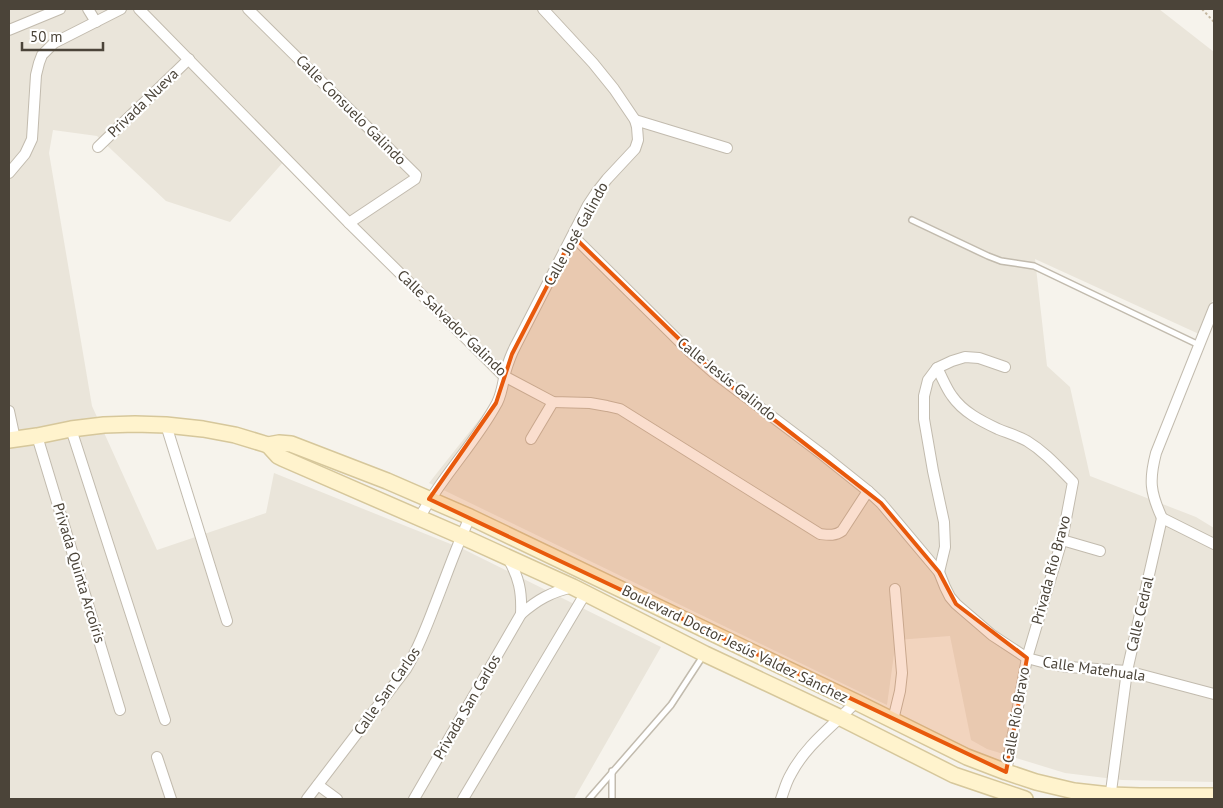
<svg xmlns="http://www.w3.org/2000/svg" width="1223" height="808" font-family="'PT Sans',sans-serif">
  <rect width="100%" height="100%" fill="#f6f3ec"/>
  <path fill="#eae5da" d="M9,9H1159L1214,52V297L1199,334L1035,259L1047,366L1070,387L1090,476L1196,517L1214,528V782L1122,780L1065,773L987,749L971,740L950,636L896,640L887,705L429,483L505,387L286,159L230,222L166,201L97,136L53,130L49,153L92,406L157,550L266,513L274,473L463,549L661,647L574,799H9Z"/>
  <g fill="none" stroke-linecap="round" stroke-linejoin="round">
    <defs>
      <g id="service">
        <path d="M912,220L988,256L1001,261L1034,266L1199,345"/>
        <path d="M589,799L671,705L703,656"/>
        <path d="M612,799V771"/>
      </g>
      <g id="minor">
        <path d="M88,9L96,22"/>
        <path d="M139,9L349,223L504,376L553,402L590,403L607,406L620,409L820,534C829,535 835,536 842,531L868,491"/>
        <path d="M248,9L416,175L415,179L349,223"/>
        <path d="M9,30L60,9"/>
        <path d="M635,120L727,148"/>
        <path d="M98,147L189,59"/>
        <path d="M9,173L25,154L32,139L36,75L39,63L42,55L54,43L121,9"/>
        <path d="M573,236L689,351L714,373L823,455L868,491L881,503L939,572L945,587L950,597L956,604L992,635L1027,658L1046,663L1068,667L1127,671L1214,694"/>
        <path d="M937,368C942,377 946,388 952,396C963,412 981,421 998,429C1008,433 1018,436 1027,441C1045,452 1058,467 1073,482L1062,540L1027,658L1006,772"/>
        <path d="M9,411L15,439"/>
        <path d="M166,425L227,621"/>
        <path d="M71,429L165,720"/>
        <path d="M37,436L120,710"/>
        <path d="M531,439L553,402"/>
        <path d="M420,517C441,477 475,444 497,403C502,393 503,383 505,373C508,363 511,354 516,345L588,205L596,193L607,179L635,149L638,140L637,127L635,120L614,89L593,63L543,9"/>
        <path d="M1162,518C1150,492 1149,480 1156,453L1214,308"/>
        <path d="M1162,518L1214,544"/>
        <path d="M1062,540L1100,551"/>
        <path d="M508,558C519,578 522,591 521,614"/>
        <path d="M939,572L945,547L944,522L933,471L924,419V396L928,380L937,368L952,361L965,357L979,358L1005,367"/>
        <path d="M893,720L900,691L902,673L895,589"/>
        <path d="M157,757L171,799"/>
        <path d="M318,785L337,799"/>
        <path d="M307,799L406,669C419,648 427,625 436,602C447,574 457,545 470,517"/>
        <path d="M414,799L521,614C537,600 551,592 573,587"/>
        <path d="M463,799L585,594"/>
        <path d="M781,799C784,791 786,782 791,774C806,745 834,725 856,702"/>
        <path d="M1110,799L1127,671L1162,518"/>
      </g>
      <g id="secondary">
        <path d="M9,440L37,436L71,429L104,425L135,424L166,425L203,429L235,435L268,445L279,443L291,444L387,481L470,517L856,702L967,757L1006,772L1036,782L1074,791L1110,795L1140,796H1214"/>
        <path d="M268,445L278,456L282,458L461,536L573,587L705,654L841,718L954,775L1025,799"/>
      </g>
    </defs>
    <use href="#service" stroke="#c2bbae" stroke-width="8"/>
    <use href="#minor" stroke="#c2bbae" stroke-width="12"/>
    <use href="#secondary" stroke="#d6c79b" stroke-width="18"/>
    <path stroke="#c4b79f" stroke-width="2" stroke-dasharray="2.5 2.5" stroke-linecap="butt" d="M1202,9L1214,22"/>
    <use href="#service" stroke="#fff" stroke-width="5"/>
    <use href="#minor" stroke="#fff" stroke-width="10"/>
    <use href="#secondary" stroke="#fff3cd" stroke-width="15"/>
  </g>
  <path fill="#e8590c" fill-opacity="0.2" stroke="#e8590c" stroke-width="4" stroke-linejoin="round" d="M573,236L714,373L881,503L939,572L956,604L1027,658L1006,772L429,499L496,403L512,354Z"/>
  <g text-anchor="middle" stroke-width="4.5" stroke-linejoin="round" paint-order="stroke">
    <g font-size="15" fill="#4b4439" stroke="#fff">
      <text transform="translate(143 103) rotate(-44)" y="5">Privada Nueva</text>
      <text transform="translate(351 110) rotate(45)" y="5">Calle Consuelo Galindo</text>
      <text transform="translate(576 234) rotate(-61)" y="5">Calle José Galindo</text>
      <text transform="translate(452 323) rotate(44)" y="5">Calle Salvador Galindo</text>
      <text transform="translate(727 379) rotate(39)" y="5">Calle Jesús Galindo</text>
      <text transform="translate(1051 570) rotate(-75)" y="5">Privada Río Bravo</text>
      <text transform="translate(79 573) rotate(73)" y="5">Privada Quinta Arcoíris</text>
      <text transform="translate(1140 614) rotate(-77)" y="5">Calle Cedral</text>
      <text transform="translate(735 644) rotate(26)" y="5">Boulevard Doctor Jesús Valdez Sánchez</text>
      <text transform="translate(1094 669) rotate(8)" y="5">Calle Matehuala</text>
      <text transform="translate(387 691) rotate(-55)" y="5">Calle San Carlos</text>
      <text transform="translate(467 707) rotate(-60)" y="5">Privada San Carlos</text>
      <text transform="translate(1016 715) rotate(-80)" y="5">Calle Río Bravo</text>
    </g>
  </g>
  <rect width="1223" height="808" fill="none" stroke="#4b4439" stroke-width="20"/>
  <path d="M22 42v8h81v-8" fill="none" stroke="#4b4439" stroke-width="2.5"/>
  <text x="30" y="42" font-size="15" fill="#4b4439" stroke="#ffffff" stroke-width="4" paint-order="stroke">50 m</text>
</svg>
